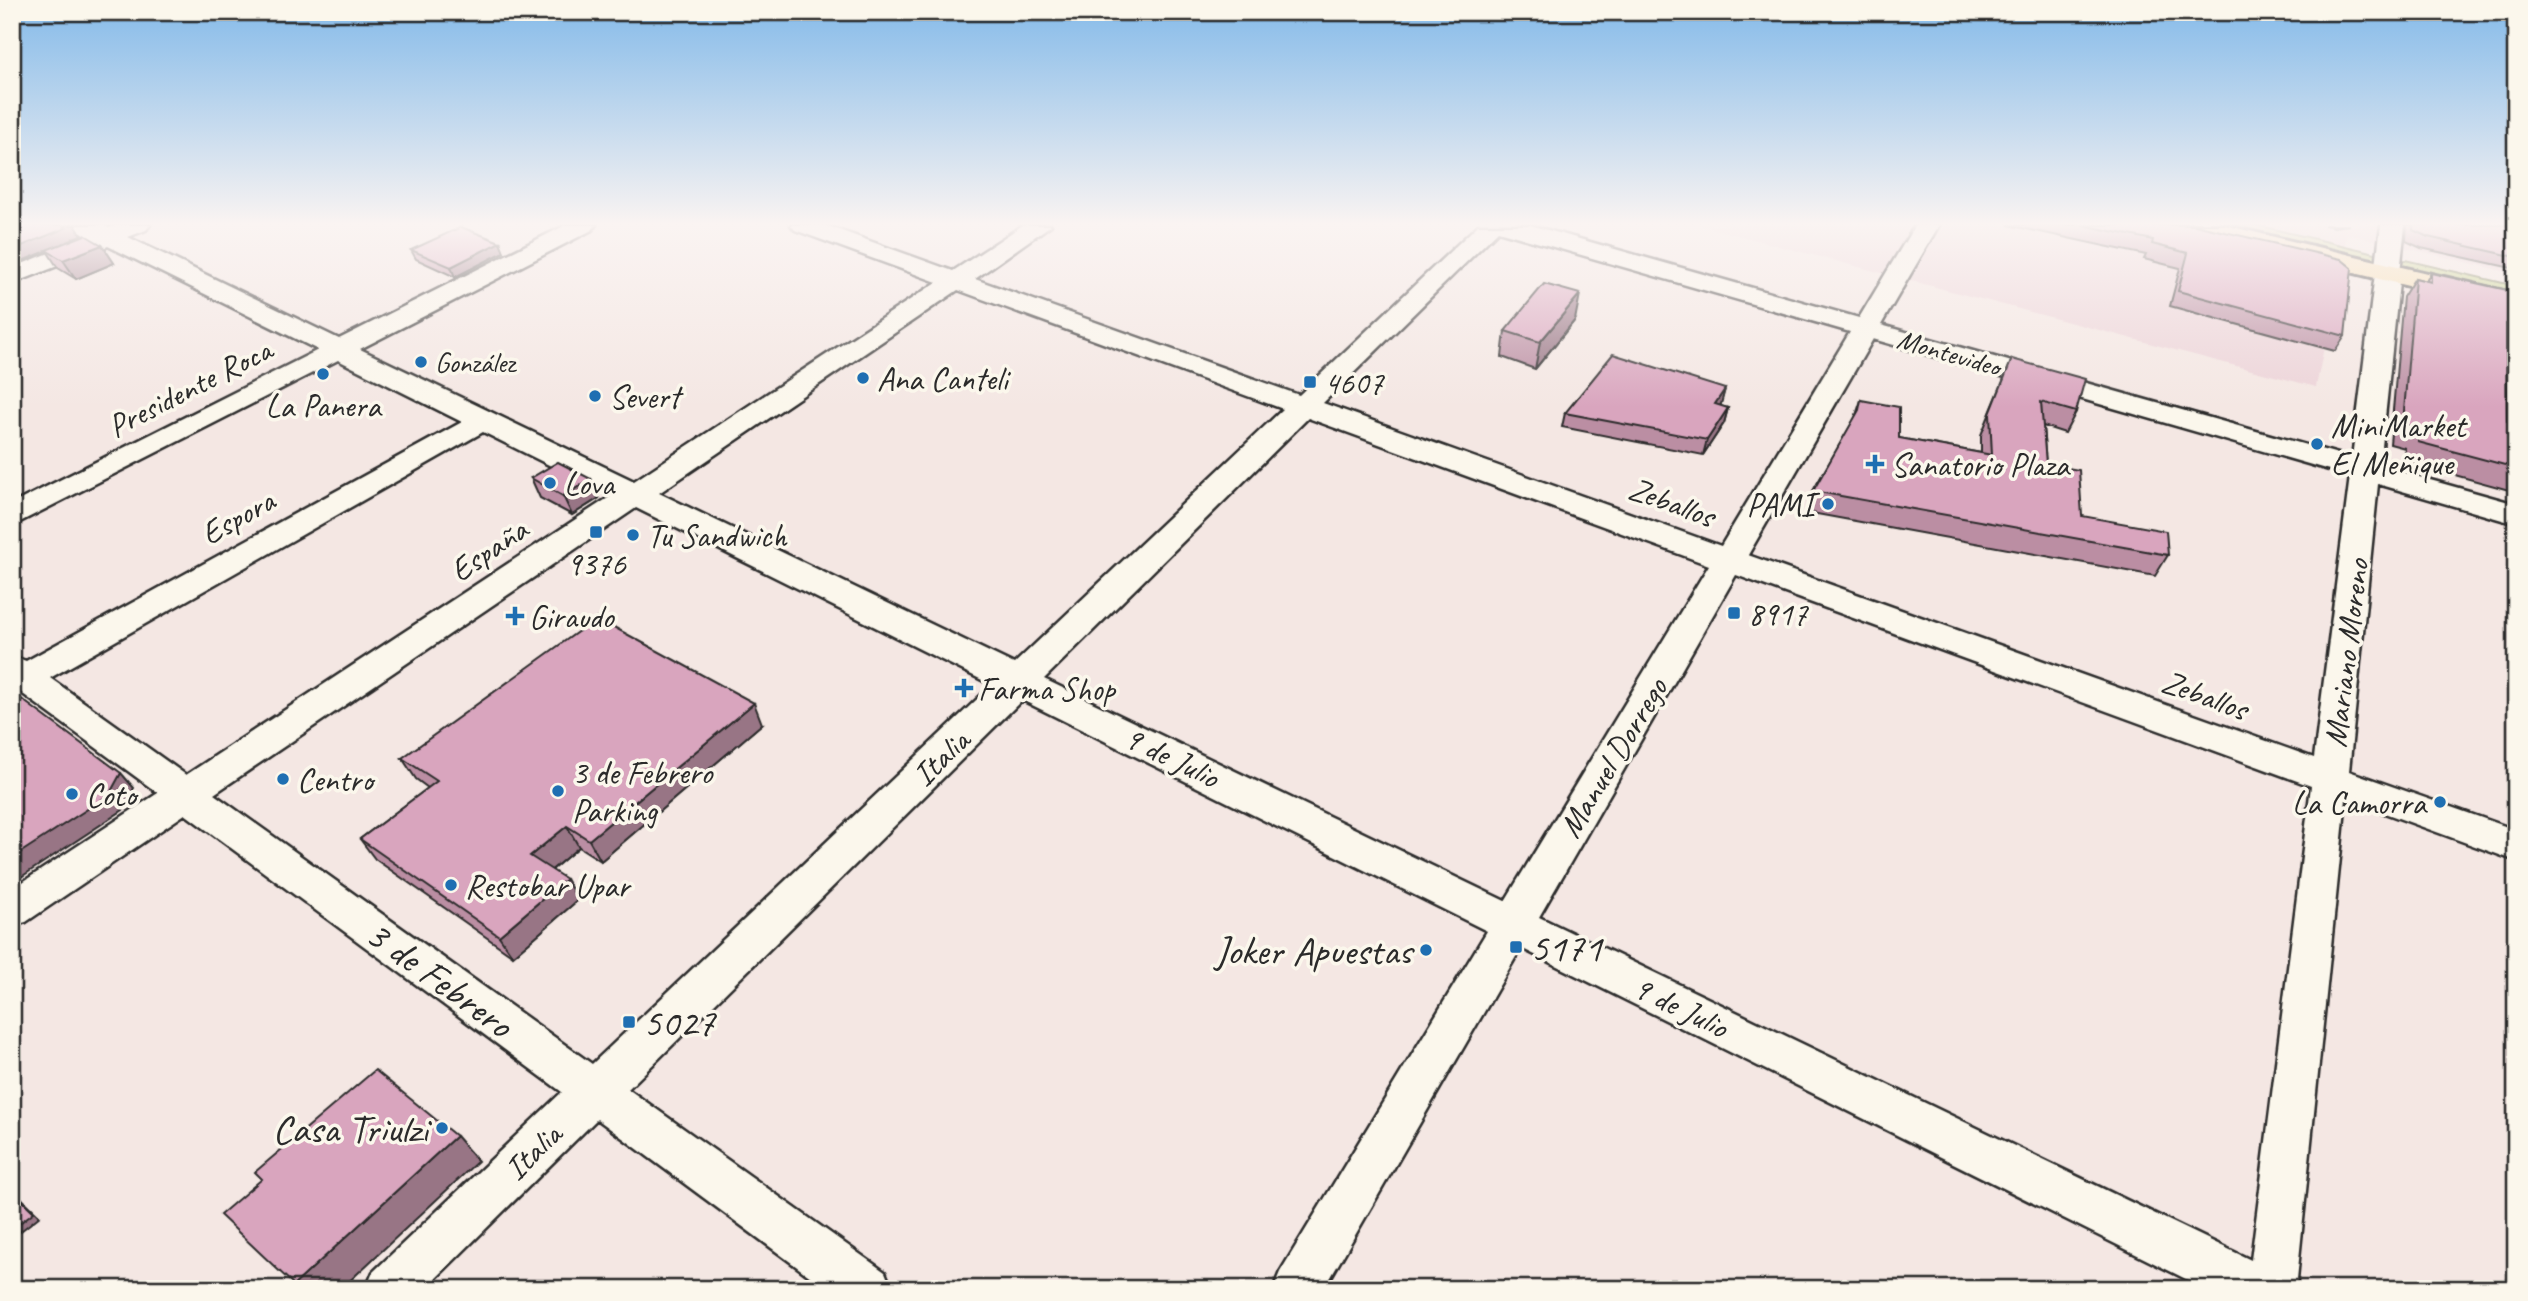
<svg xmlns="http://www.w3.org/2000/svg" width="2528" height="1301" font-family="Caveat,sans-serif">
  <rect width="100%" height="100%" fill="#f4e7e3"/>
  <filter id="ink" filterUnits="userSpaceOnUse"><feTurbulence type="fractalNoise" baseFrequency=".0143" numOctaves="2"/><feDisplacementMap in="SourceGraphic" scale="14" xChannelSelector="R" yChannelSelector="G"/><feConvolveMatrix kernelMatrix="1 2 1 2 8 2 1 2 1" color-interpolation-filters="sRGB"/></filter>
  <g filter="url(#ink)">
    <path fill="#ecd3d8" d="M1699,225H2516V274L2347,234L2316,387Z"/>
    <path fill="#c4d286" stroke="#787e58" stroke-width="2" d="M2190,225H2256L2516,286V303Z"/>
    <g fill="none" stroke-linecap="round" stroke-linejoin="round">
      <defs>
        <path id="street" d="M72,225H103L109,228L118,225H150L146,230L128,237L339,339L566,225H596L592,230L360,349L634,481L937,282L795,230L791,225H825L953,271L1023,225H1051L975,279L1299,395L1478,225H1530L1859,318L1915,225H1939L1881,325L2352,458L2381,225H2405L2380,466L2516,504V524L2378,484L2349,771L2516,830V861L2346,799L2296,1289H2206L1521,948L1324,1289H1273L1280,1272L1487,931L1022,700L628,1089L885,1272L892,1289H827L597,1119L425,1289H366L373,1272L562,1092L185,814L26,922L12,926V889L158,793L12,686V656L26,661L462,422L338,360L12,526V504L318,350L108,246L12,284V268L89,237ZM1498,231L1850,332L1721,546L1323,403ZM958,290L1283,409L1014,664L659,493ZM1873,339L2350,476L2314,758L1748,555ZM1308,418L1709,565L1505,901L1044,679ZM483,432L611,496L186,775L50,678ZM636,508L992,685L592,1064L214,794ZM1736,575L2311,786L2251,1260L1539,917Z"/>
        <path id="primary" d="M2177,225H2224L2516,294V312L2181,231Z"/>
      </defs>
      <use href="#street" stroke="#2b2b2b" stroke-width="5"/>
      <use href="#primary" stroke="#2b2b2b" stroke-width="6"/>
      <use href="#street" fill="#fbf7ec" fill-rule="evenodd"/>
      <use href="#primary" fill="#f8deab" fill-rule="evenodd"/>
    </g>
    <g fill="#bb8ea3" stroke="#2b2b2b" stroke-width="2">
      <path d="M12,225H75L81,235L73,238L74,239L102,245L114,263L76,279L58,268L47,251Z"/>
      <path d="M2008,225H2195L2345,336L2335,351L2170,306L2180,268L2144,259L2146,255Z"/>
      <path d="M2324,225H2349L2334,227Z"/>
      <path d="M2407,225H2508L2516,227V269L2421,248L2406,241Z"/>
      <path d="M500,242L504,252L455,277L416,259L411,250Z"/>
      <path d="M2431,273L2516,292V348L2506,346L2507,421L2516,423V492L2404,461L2405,448L2390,444L2403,297L2415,278L2426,281Z"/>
      <path d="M1575,320L1535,369L1502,357L1505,331Z"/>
      <path d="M2012,359L2076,412L2065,433L2043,426L2046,464L2082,516L2168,555L2155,576L1806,512L1813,491L1855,418L1861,400L1899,438L1981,453V435Z"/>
      <path d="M1725,389L1720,406L1728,408L1724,423L1703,455L1562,427L1565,413Z"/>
      <path d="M531,478L591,479L599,498L572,515L540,498Z"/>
      <path d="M762,724L601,861L579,847L552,870L578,900L513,956L375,859L360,839L428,788L416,779L402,758Z"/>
    </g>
    <g fill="#987485" stroke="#2b2b2b" stroke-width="2">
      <path d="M68,225H75L81,235L73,238L74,240L12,265V250Z"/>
      <path d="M500,242L504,252L455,277L451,267Z"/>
      <path d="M102,245L114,263L76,279L63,260Z"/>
      <path d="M1580,294L1575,320L1535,369L1540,342Z"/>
      <path d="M1725,389L1721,404L1711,419L1715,404Z"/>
      <path d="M1728,408L1724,423L1703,455L1707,440Z"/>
      <path d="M591,479L599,498L572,515L563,496Z"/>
      <path d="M754,703L762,724L601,861L589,840Z"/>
      <path d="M121,773L134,788L123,810L12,883V858Z"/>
      <path d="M567,826L579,847L543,877L530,856Z"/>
      <path d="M566,879L578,900L513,956L499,936Z"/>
      <path d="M456,1136L478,1161L341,1289H299L294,1285Z"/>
      <path d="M12,1189L40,1216L12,1238Z"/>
    </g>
    <g fill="#d9a5be" stroke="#2b2b2b" stroke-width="2">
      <path d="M12,225H68L64,227L66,228L12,250Z"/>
      <path d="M2083,225H2195L2341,259L2352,268L2345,336L2178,291L2188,253L2152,244L2153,240Z"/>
      <path d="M2413,225H2508L2516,227V257L2428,237L2413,230Z"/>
      <path d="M461,227L500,242L451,267L411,250Z"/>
      <path d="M85,235L102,245L63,260L46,250Z"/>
      <path d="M2431,273L2516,292V326L2506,324L2507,421L2516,423V468L2418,442L2419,429L2403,424L2415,278L2431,282Z"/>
      <path d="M1544,284L1580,294L1540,342L1505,331Z"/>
      <path d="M1613,354L1725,389L1715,404L1728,408L1707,440L1565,413Z"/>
      <path d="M2012,359L2085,379L2076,412L2041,402L2046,464L2079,470L2082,516L2166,531L2168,555L1813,491L1859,410L1861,400L1899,407V438L1992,455L1990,414Z"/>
      <path d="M558,462L591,479L563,496L531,478Z"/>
      <path d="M597,618L754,703L589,840L567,826L530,856L566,879L499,936L360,839L437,781L402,758Z"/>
      <path d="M12,692L121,773L109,795L12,858Z"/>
      <path d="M375,1070L456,1136L294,1285L220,1215L262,1179L255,1172Z"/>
      <path d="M12,1191L34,1212L12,1229Z"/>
    </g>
  </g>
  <linearGradient id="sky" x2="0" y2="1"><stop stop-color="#84bae9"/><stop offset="0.55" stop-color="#faf4f2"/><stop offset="1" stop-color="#faf4f2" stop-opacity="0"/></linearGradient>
  <rect width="2528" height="407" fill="url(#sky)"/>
  <g fill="#1f6fb2" stroke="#fbf7ec" stroke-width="2.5">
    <circle cx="421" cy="362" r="7"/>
    <circle cx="323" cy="374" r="7"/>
    <circle cx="863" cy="378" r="7"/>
    <rect x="1303" y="375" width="14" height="14" rx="3.5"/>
    <circle cx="595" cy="396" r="7"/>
    <circle cx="2317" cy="444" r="7"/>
    <path d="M1871.5 453.5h7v7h7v7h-7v7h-7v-7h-7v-7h7z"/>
    <circle cx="550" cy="483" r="7"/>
    <circle cx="1828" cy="504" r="7"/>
    <rect x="589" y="525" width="14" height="14" rx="3.5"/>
    <circle cx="633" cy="535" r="7"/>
    <rect x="1727" y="606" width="14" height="14" rx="3.5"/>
    <path d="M511.5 605.5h7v7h7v7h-7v7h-7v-7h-7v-7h7z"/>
    <path d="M960.5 677.5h7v7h7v7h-7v7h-7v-7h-7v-7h7z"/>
    <circle cx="283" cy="779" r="7"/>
    <circle cx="558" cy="791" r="7"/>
    <circle cx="72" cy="794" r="7"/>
    <circle cx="2440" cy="802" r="7"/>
    <circle cx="451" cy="885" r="7"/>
    <rect x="1509" y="940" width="14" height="14" rx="3.5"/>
    <circle cx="1426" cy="950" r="7"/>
    <rect x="622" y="1015" width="14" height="14" rx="3.5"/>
    <circle cx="442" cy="1128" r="7"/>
  </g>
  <g text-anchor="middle" stroke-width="7" stroke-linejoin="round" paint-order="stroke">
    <g font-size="28" fill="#2b2b2b" stroke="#fbf7ec">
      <text transform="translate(1949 352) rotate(16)" y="10">Montevideo</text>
    </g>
    <g font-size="28" fill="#2b2b2b" stroke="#fbf7ec" text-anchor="start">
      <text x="435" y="372">González</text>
    </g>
    <g font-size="33" fill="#2b2b2b" stroke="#fbf7ec" text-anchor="start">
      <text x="877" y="390">Ana Canteli</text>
      <text x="1324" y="394">4607</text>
      <text x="609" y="408">Severt</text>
      <text x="323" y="417" text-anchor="middle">La Panera</text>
      <text x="2331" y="437">MiniMarket<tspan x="2331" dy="38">El Meñique</tspan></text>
      <text x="1891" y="476">Sanatorio Plaza</text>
      <text x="564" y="495">Lova</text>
      <text x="1814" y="516" text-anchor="end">PAMI</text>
      <text x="647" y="547">Tu Sandwich</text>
      <text x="596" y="575" text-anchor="middle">9376</text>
      <text x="1748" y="625">8917</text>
      <text x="529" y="628">Giraudo</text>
      <text x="978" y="700">Farma Shop</text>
      <text x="572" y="784">3 de Febrero<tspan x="572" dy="38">Parking</tspan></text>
      <text x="297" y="791">Centro</text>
      <text x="86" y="806">Coto</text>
      <text x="2426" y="814" text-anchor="end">La Camorra</text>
      <text x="465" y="897">Restobar Upar</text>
    </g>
    <g font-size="33" fill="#2b2b2b" stroke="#fbf7ec">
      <text transform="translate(189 387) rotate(-27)" y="12">Presidente Roca</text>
      <text transform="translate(1672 501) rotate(20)" y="12">Zeballos</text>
      <text transform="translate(237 516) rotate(-29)" y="12">Espora</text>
      <text transform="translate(488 549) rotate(-34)" y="12">España</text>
      <text transform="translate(2345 653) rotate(-83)" y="12">Mariano Moreno</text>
      <text transform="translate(2205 694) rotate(20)" y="12">Zeballos</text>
      <text transform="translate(1172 756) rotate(26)" y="12">9 de Julio</text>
      <text transform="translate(940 757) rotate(-44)" y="12">Italia</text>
      <text transform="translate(1612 757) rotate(-59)" y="12">Manuel Dorrego</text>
      <text transform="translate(1681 1006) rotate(26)" y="12">9 de Julio</text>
      <text transform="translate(532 1151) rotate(-44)" y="12">Italia</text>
    </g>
    <g font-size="40" fill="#2b2b2b" stroke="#fbf7ec" text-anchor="start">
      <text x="1530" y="961">5171</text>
      <text x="1412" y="964" text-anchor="end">Joker Apuestas</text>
      <text x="643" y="1036">5027</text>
      <text x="428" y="1142" text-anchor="end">Casa Triulzi</text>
    </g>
    <g font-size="40" fill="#2b2b2b" stroke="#fbf7ec">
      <text transform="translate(440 978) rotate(36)" y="14">3 de Febrero</text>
    </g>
  </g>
  <rect width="2528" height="1301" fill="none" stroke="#fbf7ec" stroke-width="42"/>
  <rect x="21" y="21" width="2486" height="1259" fill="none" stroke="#2b2b2b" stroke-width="2.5" filter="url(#ink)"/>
</svg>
